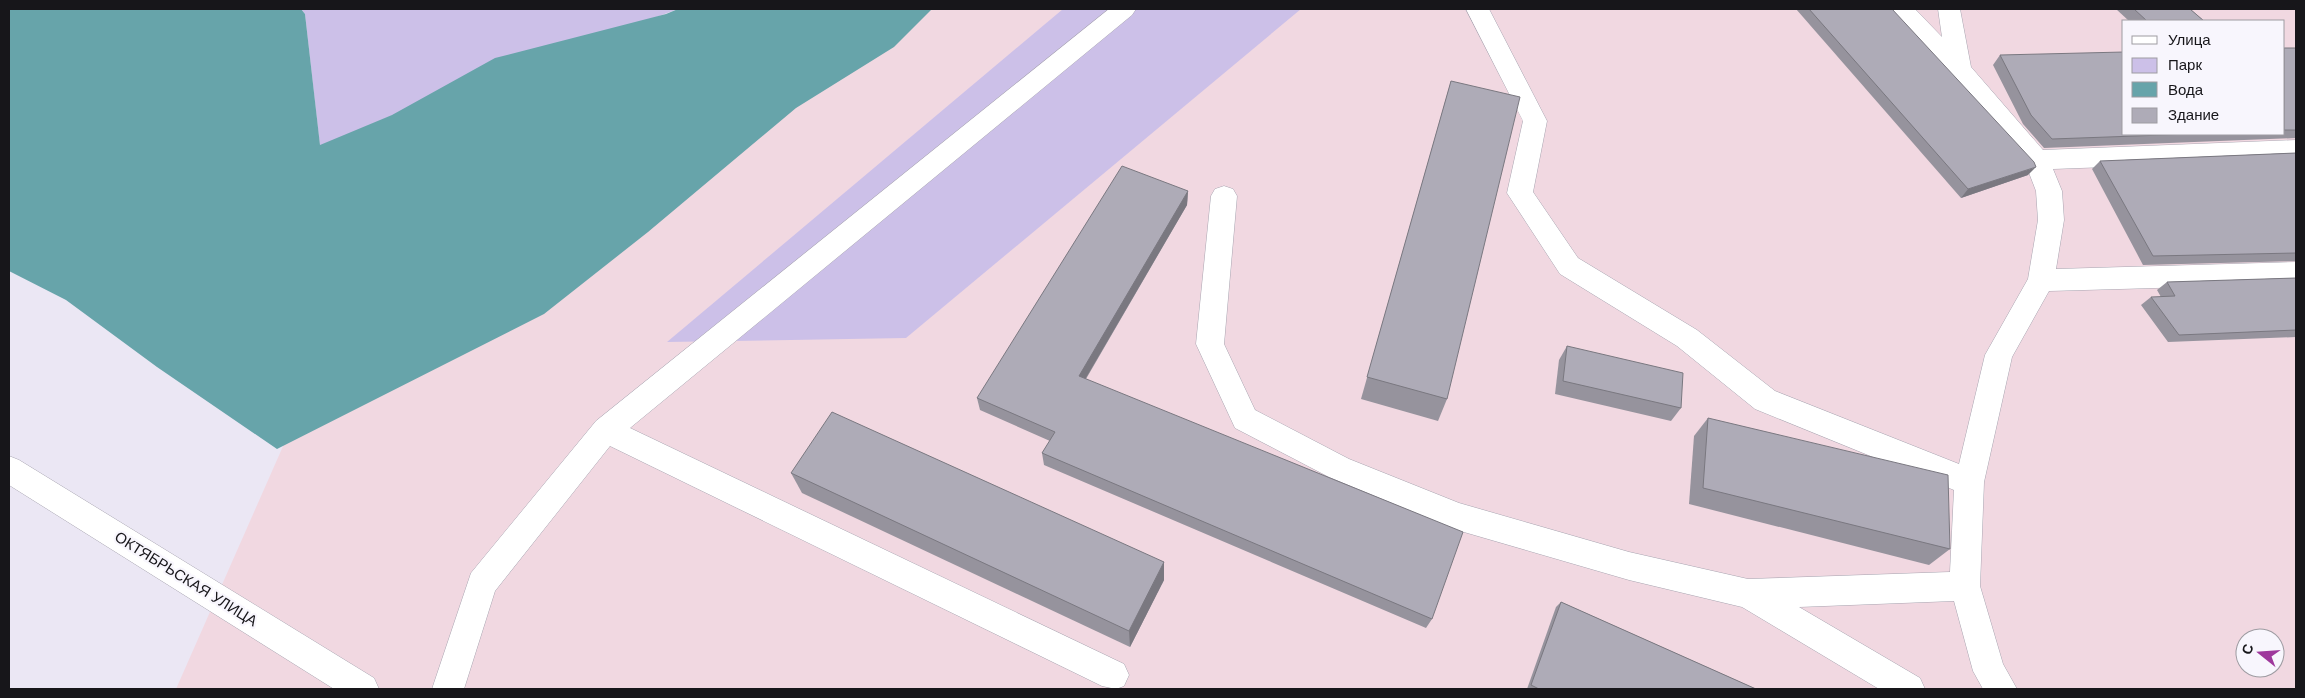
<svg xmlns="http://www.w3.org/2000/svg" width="2305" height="698" font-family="Helvetica,sans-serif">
  <rect width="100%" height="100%" fill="#ebe7f4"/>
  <path fill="#f1d8e1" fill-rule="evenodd" d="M763,9H2296V689H176L299,410ZM2124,21H2284V134H2124ZM2245,638H2275V668H2245Z"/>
  <g fill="#ccc0e8">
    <path d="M301,9H678L391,116L320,146L305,14Z"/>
    <path d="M1063,9H1301L906,338L667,342Z"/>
  </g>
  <path fill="#67a4aa" d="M9,9H301L305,14L320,145L392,115L495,58L666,14L678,9H932L894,47L796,108L648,232L544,314L277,449L157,367L66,300L9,271Z"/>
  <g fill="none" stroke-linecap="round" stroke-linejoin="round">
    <defs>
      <g id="minor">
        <path d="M1109,9H1136L1132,15L630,428L1124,664L1129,675L1124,686L1116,689L1102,686L610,446L495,591L464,689H432L471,573L596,421Z"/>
        <path d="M1466,9H1489L1547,121L1533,192L1578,258L1697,330L1775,391L1959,464L1985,355L2028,279L2038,220L2036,191L2026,165L1952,76L1893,15L1890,9H1915L1942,37L1938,9H1960L1971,67L2043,150L2296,140V160L2053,169L2062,191L2064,220L2056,269L2296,262V284L2049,291L2012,357L1984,482L1980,586L2003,664L2017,689H1983L1973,671L1954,601L1799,607L1920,678L1925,689H1879L1742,607L1629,580L1457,530L1329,477L1235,428L1196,344L1211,196L1215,189L1224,186L1233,189L1237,196L1224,344L1255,410L1349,459L1459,503L1629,552L1748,579L1950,572L1954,490L1755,409L1677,346L1560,274L1507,193L1523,121Z"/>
        <path d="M9,456L19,460L374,678L379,689H334L9,485Z"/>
      </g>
    </defs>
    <use href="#minor" stroke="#a8a5b1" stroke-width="1"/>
    <use href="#minor" fill="#fff" fill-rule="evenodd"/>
  </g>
  <g fill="#96939d">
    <path d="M1796,9H1892L2028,175L1961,198Z"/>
    <path d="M2116,9H2190L2204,21H2129Z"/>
    <path d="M2284,48H2296V138L2044,148L2023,124L1993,65L2000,55L2124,134H2284Z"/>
    <path d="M1451,81L1447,399L1438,421L1361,399Z"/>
    <path d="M2296,153V261L2143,265L2092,169L2100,161Z"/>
    <path d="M1188,191L1187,205L1086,379L1432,619L1426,628L1044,465L1042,453L1050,441L980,410L977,398Z"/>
    <path d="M2296,278V337L2168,342L2141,305L2151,297H2161L2157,290L2167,282Z"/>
    <path d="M1567,346L1681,408L1671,421L1555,394L1559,360Z"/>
    <path d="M1708,418L1950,549L1929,565L1689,504L1694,436Z"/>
    <path d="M791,473L1164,562V580L1130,647L802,493Z"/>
    <path d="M1561,602L1756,689H1527L1556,607Z"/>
  </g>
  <g fill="#7a7880">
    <path d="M2036,167L2028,175L1961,198L1968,189Z"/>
    <path d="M1188,191L1187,205L1080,388L1079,376Z"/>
    <path d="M1164,562V580L1130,647L1129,631Z"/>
  </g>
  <g fill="#aeabb7" stroke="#7a7880">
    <path d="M1809,9H1892L2034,162L2036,167L1968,189Z"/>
    <path d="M2134,9H2190L2204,21H2147Z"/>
    <rect x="2284" y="48" width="12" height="82"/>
    <path d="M2124,52V134H2191L2052,139L2031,115L2000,55Z"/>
    <path d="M1451,81L1520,97L1447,399L1367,377Z"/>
    <path d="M2296,153V253L2153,256L2100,161Z"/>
    <path d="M1122,166L1188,191L1079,376L1463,532L1432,619L1042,453L1055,432L977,398Z"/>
    <path d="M2296,278V330L2179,335L2151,297L2175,296L2167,282Z"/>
    <path d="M1567,346L1683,373L1681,408L1563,381Z"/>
    <path d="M832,412L1164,562L1129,631L791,473Z"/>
    <path d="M1708,418L1948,475L1950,549L1703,488Z"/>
    <path d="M1561,602L1756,689H1539L1531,685Z"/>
  </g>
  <g text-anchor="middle" stroke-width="4.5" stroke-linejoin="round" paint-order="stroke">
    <g font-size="15" fill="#17161a" stroke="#f8f6fd">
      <text transform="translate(186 579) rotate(32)" y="5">ОКТЯБРЬСКАЯ УЛИЦА</text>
    </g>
  </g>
  <rect width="2305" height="698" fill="none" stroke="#17161a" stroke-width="20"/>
  <rect x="2122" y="20" width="162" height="115" fill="#f8f6fd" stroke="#9e9ca2"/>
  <rect x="2132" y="36" width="25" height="8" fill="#ffffff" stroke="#9e9ca2"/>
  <text x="2168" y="45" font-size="15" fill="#17161a">Улица</text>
  <rect x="2132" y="58" width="25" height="15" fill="#ccc0e8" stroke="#9e9ca2"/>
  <text x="2168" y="70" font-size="15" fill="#17161a">Парк</text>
  <rect x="2132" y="82" width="25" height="15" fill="#67a4aa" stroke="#9e9ca2"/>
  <text x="2168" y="95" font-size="15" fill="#17161a">Вода</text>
  <rect x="2132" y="108" width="25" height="15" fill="#aeabb7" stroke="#9e9ca2"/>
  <text x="2168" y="120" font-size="15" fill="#17161a">Здание</text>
  <g transform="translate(2260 653) rotate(287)"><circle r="24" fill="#f8f6fd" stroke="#9e9ca2"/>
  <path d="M0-4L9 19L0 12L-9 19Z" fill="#9e389c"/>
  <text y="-8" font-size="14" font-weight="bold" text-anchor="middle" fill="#17161a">С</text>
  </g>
</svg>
